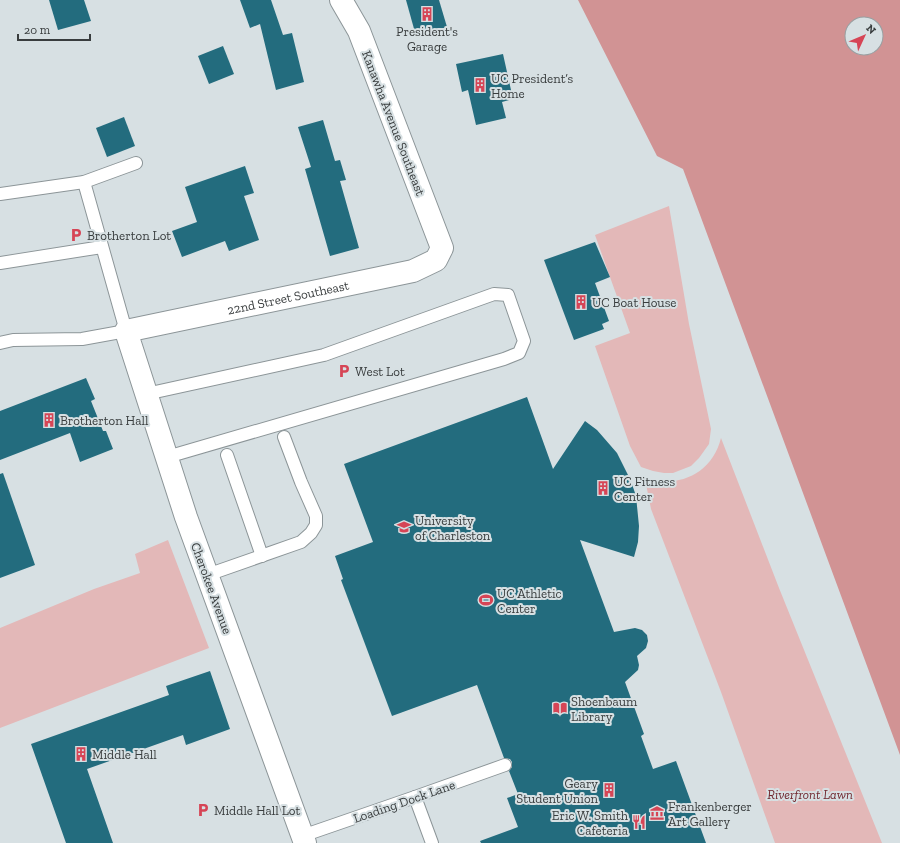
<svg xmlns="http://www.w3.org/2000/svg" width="900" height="843" font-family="'Zilla Slab',serif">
  <rect width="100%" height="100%" fill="#d7e0e3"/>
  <g fill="#e3b8b8">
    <path d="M669,206L689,324L711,429L709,444L699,458L691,466L673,473H664L653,471L641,467L630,446L595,346L630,333L595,235Z"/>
    <path d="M721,438L779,588L882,843H775L721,692L651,509L645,479C679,488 712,474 721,438Z"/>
    <path d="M168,540L209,648L0,728V628L94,589L140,573L135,554Z"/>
  </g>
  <path fill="#d19394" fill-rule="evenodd" d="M578,0H900V755L683,169L657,156ZM852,24H876V48H852Z"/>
  <g fill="#236c7e">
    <path d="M49,0H84L91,21L58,30Z"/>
    <path d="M240,0H271L283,35L292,33L304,82L276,90L260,24L250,28Z"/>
    <path d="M406,0H439L447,27L416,36Z"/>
    <path d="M223,46L234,74L209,84L198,56Z"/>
    <path d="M503,54L513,99L502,102L506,118L476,125L468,90L462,92L456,64Z"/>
    <path d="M124,117L135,146L107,157L96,128Z"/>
    <path d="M323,120L335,161L340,160L346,180L340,181L359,248L330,256L305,169L311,167L298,127Z"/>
    <path d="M245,166L254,193L244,196L259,240L229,251L225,241L182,257L172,231L197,222L185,187Z"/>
    <path d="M595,242L610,277L595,283L609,321L602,324L604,329L574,340L544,260Z"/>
    <path d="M86,378L95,399L91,401L103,431H106L113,449L80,462L70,433L0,460V411Z"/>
    <path d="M527,397L553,469L585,421L597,430L617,453L631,481L636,496L639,526L638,542L634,557L580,540L614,632L635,628L642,630L647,635L648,641L646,648L637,656L639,665L638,670L625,682L644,734L641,736L653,769L676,761L706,843H481L480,841L518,827L507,798L518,794L509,771L512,767V762L510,759L504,758L477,685L392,716L341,580L343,579L335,556L373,542L344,464Z"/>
    <path d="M3,473L35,565L0,578V474Z"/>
    <path d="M210,671L230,729L186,745L183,735L87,769L113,843H66L31,744L169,695L166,686Z"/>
  </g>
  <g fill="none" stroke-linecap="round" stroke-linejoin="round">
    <defs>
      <g id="lane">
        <path d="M0,194L84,182L136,163"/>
        <path d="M0,263L102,247"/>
        <path d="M0,343L13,340L82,339L126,331L84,182"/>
        <path d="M146,394L324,355L494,294L508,295L524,341L519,353L504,359L167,457"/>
        <path d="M227,455L262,556"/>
        <path d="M207,575L301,542L311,533L316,525V516L301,482L284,437"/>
        <path d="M415,797L432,843"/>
        <path d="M302,836L415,797L505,765"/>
      </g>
      <g id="street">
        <path id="s1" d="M305,843L186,517L126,331L413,271L436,260L442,248L359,31L341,0"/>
      </g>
    </defs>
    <use href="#lane" stroke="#8c9598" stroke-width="14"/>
    <use href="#street" stroke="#8c9598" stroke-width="24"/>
    <use href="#lane" stroke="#fff" stroke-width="12"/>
    <use href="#street" stroke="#fff" stroke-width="22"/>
  </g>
  <defs>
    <symbol id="building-bare" viewBox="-9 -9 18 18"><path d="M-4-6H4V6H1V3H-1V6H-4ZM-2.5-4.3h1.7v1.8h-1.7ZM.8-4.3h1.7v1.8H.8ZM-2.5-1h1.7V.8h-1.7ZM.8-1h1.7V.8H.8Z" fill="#d64556" stroke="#d7e0e3" stroke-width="2.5" paint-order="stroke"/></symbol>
    <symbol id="parking-bare" viewBox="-9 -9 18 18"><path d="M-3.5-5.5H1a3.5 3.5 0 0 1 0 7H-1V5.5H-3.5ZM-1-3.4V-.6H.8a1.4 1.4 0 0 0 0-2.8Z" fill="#d64556" stroke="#d7e0e3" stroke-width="2.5" paint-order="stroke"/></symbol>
    <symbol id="university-bare" viewBox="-9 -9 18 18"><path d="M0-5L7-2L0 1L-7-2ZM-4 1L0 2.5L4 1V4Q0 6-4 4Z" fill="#d64556" stroke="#d7e0e3" stroke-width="2.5" paint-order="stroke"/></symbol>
    <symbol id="stadium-bare" viewBox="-9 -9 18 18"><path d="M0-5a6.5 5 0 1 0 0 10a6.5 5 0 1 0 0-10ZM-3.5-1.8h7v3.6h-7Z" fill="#d64556" stroke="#d7e0e3" stroke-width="2.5" paint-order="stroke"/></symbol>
    <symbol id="library-bare" viewBox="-9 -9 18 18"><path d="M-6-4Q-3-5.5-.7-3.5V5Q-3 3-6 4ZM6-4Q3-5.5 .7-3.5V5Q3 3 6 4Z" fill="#d64556" stroke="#d7e0e3" stroke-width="2.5" paint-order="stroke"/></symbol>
    <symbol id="museum-bare" viewBox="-9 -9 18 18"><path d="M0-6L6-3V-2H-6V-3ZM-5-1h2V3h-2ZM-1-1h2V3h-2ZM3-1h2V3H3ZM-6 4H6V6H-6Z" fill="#d64556" stroke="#d7e0e3" stroke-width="2.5" paint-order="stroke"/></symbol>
    <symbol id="restaurant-bare" viewBox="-9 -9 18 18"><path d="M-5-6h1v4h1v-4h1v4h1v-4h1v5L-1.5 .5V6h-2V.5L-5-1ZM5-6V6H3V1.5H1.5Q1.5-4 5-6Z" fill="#d64556" stroke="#d7e0e3" stroke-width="2.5" paint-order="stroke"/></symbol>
  </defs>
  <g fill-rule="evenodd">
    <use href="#building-bare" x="417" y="4" width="20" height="20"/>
    <use href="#building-bare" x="470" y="75" width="20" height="20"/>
    <use href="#parking-bare" x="66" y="225" width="20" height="20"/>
    <use href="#building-bare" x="571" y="292" width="20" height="20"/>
    <use href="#parking-bare" x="334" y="361" width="20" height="20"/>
    <use href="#building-bare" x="39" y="410" width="20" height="20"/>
    <use href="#building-bare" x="593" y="478" width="20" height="20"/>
    <use href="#university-bare" x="394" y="517" width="20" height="20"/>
    <use href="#stadium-bare" x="476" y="590" width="20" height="20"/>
    <use href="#library-bare" x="550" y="698" width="20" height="20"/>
    <use href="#building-bare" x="71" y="744" width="20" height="20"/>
    <use href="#building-bare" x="599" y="780" width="20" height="20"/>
    <use href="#parking-bare" x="193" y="800" width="20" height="20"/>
    <use href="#museum-bare" x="647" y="803" width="20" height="20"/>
    <use href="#restaurant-bare" x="629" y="812" width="20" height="20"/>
  </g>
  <g text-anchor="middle" stroke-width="4" stroke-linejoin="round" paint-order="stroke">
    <g font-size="13" fill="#393d3e" stroke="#d7e0e3" text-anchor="start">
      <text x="427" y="36" text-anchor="middle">President's<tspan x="427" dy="15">Garage</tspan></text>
      <text x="491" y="83">UC President’s<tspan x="491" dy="15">Home</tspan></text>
      <text x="87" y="240">Brotherton Lot</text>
      <text x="592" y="307">UC Boat House</text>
      <text x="355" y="376">West Lot</text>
      <text x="60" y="425">Brotherton Hall</text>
      <text x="614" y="486">UC Fitness<tspan x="614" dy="15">Center</tspan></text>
      <text x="415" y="525">University<tspan x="415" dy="15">of Charleston</tspan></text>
      <text x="497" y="598">UC Athletic<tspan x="497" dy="15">Center</tspan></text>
      <text x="571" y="706">Shoenbaum<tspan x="571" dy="15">Library</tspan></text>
      <text x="92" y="759">Middle Hall</text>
      <text x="598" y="788" text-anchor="end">Geary<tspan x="598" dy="15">Student Union</tspan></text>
      <text x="668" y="811">Frankenberger<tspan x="668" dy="15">Art Gallery</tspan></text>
      <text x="214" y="815">Middle Hall Lot</text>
      <text x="628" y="820" text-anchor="end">Eric W. Smith<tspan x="628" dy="15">Cafeteria</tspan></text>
    </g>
    <g font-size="13" fill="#393d3e" stroke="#d7e0e3">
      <text transform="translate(394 123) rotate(69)" y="5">Kanawha Avenue Southeast</text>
      <text dy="5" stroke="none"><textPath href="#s1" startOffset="708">22nd Street Southeast</textPath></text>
      <text transform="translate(212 588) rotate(70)" y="5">Cherokee Avenue</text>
      <text transform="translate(404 801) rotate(-19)" y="5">Loading Dock Lane</text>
    </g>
    <g font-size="13" font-style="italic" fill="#6f252c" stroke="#d7e0e3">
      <text x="810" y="799">Riverfront Lawn</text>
    </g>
  </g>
  <g transform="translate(864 36) rotate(46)"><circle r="19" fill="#d7e0e3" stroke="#989fa1"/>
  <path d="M0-3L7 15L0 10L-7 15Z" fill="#d64556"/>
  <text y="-6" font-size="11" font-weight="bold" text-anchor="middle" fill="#393d3e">N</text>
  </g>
  <path d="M18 34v6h72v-6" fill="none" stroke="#393d3e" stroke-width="2"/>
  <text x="24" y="34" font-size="12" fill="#393d3e" stroke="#d7e0e3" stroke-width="3" paint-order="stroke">20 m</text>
</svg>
